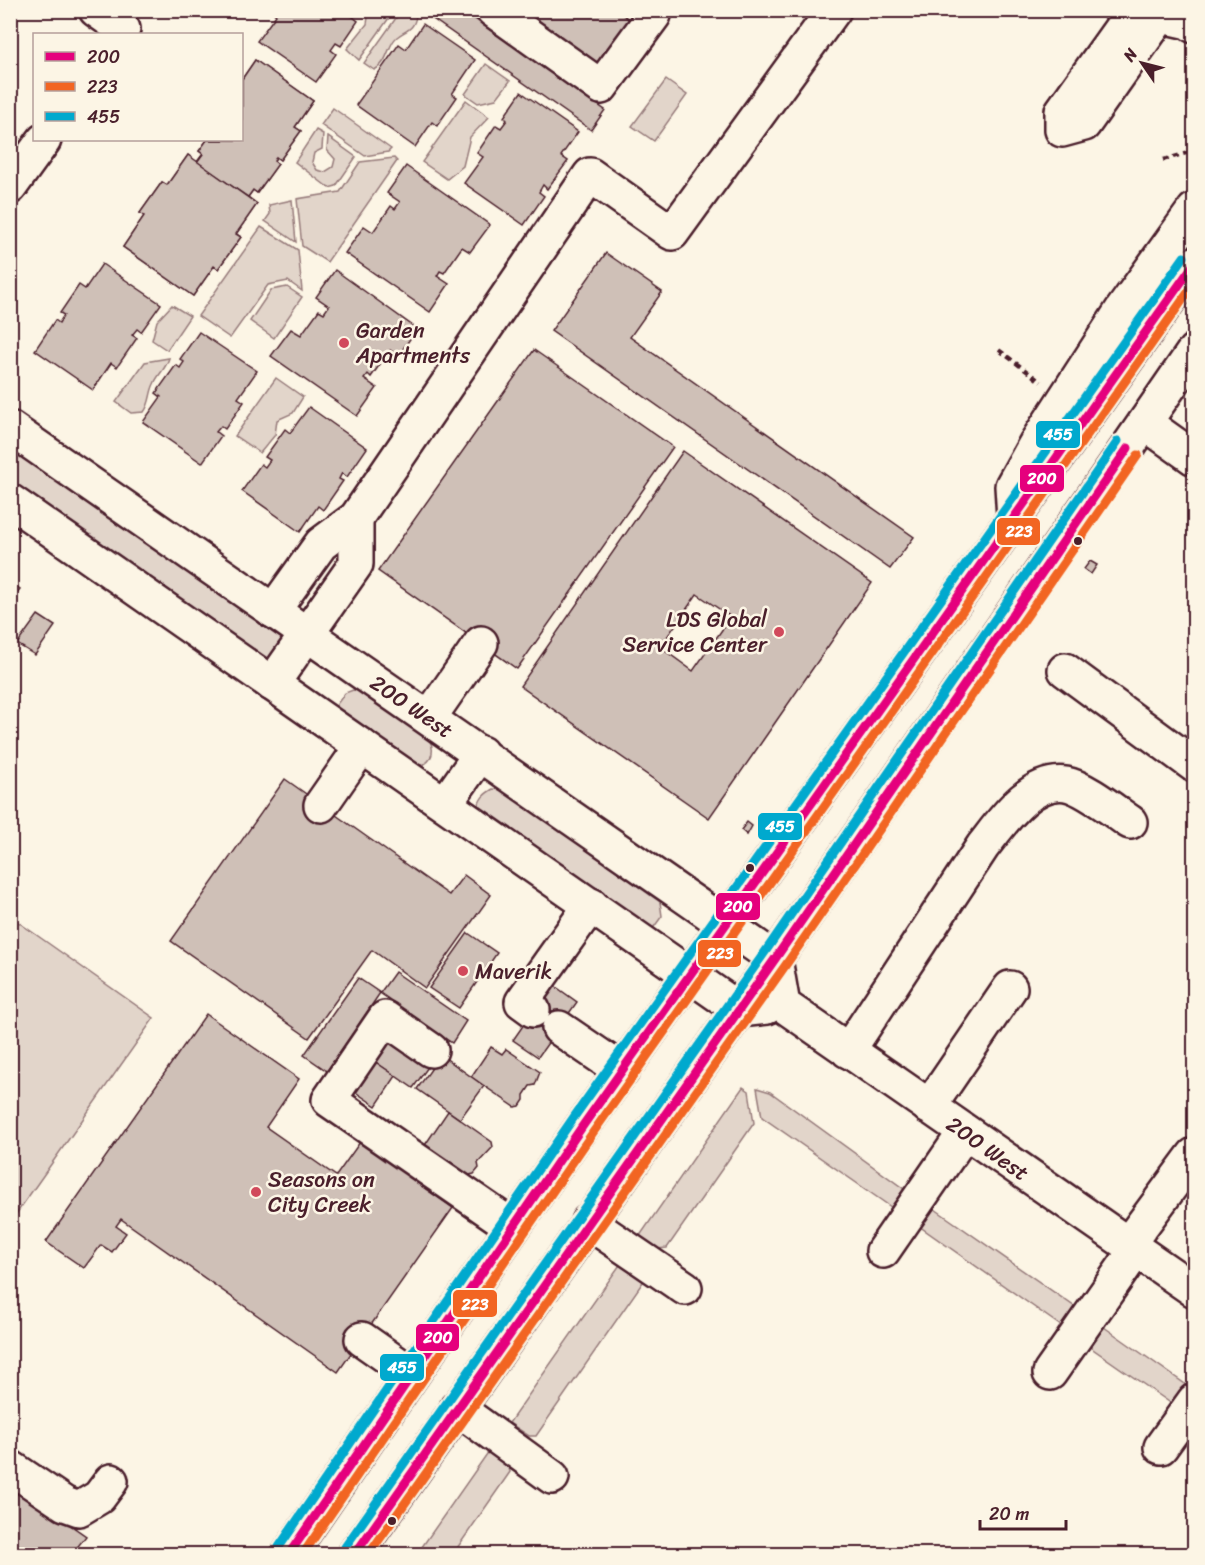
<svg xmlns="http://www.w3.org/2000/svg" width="1205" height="1565" font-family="Sriracha,sans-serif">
  <rect width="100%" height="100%" fill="#fcf5e5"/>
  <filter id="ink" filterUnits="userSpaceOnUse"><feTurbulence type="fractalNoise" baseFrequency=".0167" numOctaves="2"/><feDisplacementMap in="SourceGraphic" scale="12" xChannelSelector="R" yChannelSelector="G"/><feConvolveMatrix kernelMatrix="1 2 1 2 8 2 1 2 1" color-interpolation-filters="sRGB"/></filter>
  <g filter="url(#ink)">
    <g fill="#e2d5ca" stroke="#967a7a" stroke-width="1.5">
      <path d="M369,11H394L359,60L347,49L367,24Z"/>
      <path d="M401,11H407L416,16C414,30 406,30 397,37C387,45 389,63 374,70L364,63Z"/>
      <path d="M486,64L510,81L496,99L478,103L465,94Z"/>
      <path d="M666,80L687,95L654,141L632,126Z"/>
      <path d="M466,100L489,117L470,137L463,166L447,179L422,162Z"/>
      <path d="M333,108L391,149L388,152L365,156L321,125Z"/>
      <path d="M316,130L323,134L322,149L314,153L312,162L317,170L325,172L333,167L335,159L327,150L328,137L356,157L336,186L329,188L295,162Z"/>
      <path d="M394,158L397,161L327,262L302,246L297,199L340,192L360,162Z"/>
      <path d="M292,200L296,242L265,221L270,214L269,205Z"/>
      <path d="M261,227L298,250L302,291L288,281L268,285L230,338L198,316Z"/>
      <path d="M287,287L302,297L274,338L250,321L271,290Z"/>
      <path d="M172,305L190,316L167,350L152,340L157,321Z"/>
      <path d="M169,358C166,369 158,374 154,384C149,394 151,403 144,412L131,413L116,402L145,362Z"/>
      <path d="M276,378L303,397L293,413L277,420L275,435L260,453L235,436Z"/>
      <path d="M10,447L286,639L275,666L11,485Z"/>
      <path d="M353,690L363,692L429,739C437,754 429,769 412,764L338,711L337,704L345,693Z"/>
      <path d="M493,789L502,790L660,902L662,916L654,927L647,928L478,809C479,799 484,794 493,789Z"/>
      <path d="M11,917L154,1018L14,1217L10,1215Z"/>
      <path d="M743,1087L749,1091L754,1123L667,1248L657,1249L639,1237Z"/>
      <path d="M757,1088L770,1092L904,1189L891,1207L762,1117Z"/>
      <path d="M932,1207L1075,1307L1061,1326L919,1226Z"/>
      <path d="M624,1259L644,1277L643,1282L536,1436H529L509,1423Z"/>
      <path d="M1104,1327L1185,1384L1172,1404L1090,1347Z"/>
      <path d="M489,1451L508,1464L510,1472L453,1554H417Z"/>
    </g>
    <g fill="#cfc0b7" stroke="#4a1f2b" stroke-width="1.5" fill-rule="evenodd">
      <path d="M356,10L352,16L358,21L341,46L336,43L331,50L336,54L316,82L257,41L276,15L271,10Z"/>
      <path d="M420,10H462L605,110L591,130Z"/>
      <path d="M522,10H616L630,20L599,64Z"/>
      <path d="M423,24L475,60L452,94L457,97L437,126L432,122L415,147L356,105L399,44L406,49Z"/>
      <path d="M255,60L313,101L295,127L301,131L280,160L276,157L274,161L278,164L257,193L253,190L248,197L257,204L236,234L241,237L218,269L214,266L193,296L123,247L144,216L140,213L162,182L167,185L188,155L197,162L203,154L199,151L207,140H242V79Z"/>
      <path d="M255,60L313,101L295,127L301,131L280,160L276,157L274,161L278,164L257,193L253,190L248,197L197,162L203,154L199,151L207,140H242V79Z"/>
      <path d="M521,92L578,132L561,156L568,161L547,189L543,185L539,192L544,196L524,225L464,183L483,157L477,153L496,125L501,128L507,120L504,117Z"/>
      <path d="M188,155L257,204L236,234L241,237L218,269L214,266L193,296L123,247L144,216L140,213L162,182L167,185Z"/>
      <path d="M406,166L490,225L470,252L462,247L444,273L440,271L437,276L449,284L430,312L345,253L364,226L373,232L391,206L395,209L400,202L387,193Z"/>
      <path d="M606,253L662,292L630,337L914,537L890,569L551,331Z"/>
      <path d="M102,264L161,304L141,332L137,329L132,335L137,338L117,367L111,363L93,390L35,350L55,320L59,323L64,315L60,313L79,285L85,289Z"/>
      <path d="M335,270L417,329L398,356L390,350L371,377L368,374L364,379L377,388L357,416L271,356L291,329L301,335L319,310L324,313L329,306L316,297Z"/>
      <path d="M199,332L257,371L238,398L244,402L225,429L221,426L216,432L221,436L202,463L143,422L161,397L156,393L176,365L180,368L184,362L180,359Z"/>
      <path d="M534,350L673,447L517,669L378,571Z"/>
      <path d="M309,407L367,448L347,477L342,473L339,479L343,481L323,510L318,506L300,532L242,491L261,464L265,467L270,460L265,457L285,429L290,433Z"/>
      <path d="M683,451L872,583L709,818L520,686ZM697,594L731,617L693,671L660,647Z"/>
      <path d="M1090,561L1097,565L1091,574L1084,569Z"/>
      <path d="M10,582L20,589L10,602Z"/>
      <path d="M38,615L55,626L35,655L17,644Z"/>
      <path d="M285,779L449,895L464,875L491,895L425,988L372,950L309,1038L171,941Z"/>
      <path d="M747,822L752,826L747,835L741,830Z"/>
      <path d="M468,933L497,953L459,1008L429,988Z"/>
      <path d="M395,972L466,1021L452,1043L380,993Z"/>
      <path d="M358,978L380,993L327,1071L304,1055Z"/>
      <path d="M552,984L577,1002L538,1057L513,1040Z"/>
      <path d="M206,1014L299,1079L266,1127L336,1176L360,1142L453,1208L338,1372L121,1219L116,1226L126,1233L112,1252L101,1245L84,1268L46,1242Z"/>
      <path d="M390,1040L428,1067L413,1088L374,1061Z"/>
      <path d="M491,1047L502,1054L506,1049L540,1072L535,1085L530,1086L524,1095V1100L520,1106L515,1107L471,1077Z"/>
      <path d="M441,1055L484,1086L460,1119L417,1089Z"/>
      <path d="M374,1061L396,1076L376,1106L354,1091Z"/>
      <path d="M448,1111L492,1142L493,1147L478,1163L479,1168L474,1174L469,1175L425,1145Z"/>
      <path d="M10,1483L86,1536L72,1554H10Z"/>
    </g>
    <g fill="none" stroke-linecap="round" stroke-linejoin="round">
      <defs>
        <g id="minor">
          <path d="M96,10L123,29"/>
          <path d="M493,10L601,87L654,15L647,10"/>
          <path d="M1134,10L1062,111V130L1084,124L1161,15"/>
          <path d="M1139,11L1188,22L1194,26"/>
          <path d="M10,187L44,140"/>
          <path d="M1145,423L1194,458"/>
          <path d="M10,428L775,959L783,1005L1194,1290"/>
          <path d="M10,501L740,1010L767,1007"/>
          <path d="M1014,518L1012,486L1036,443L1122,310L1194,210"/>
          <path d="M273,611L321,544L356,518L590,175L672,233L834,10"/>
          <path d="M1065,670L1194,765"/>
          <path d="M272,684L356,564V518"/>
          <path d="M429,718L481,643"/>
          <path d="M445,804L481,753"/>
          <path d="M321,805L362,746"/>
          <path d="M533,1010L522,1002L591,905"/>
          <path d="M559,1028L622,1071"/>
          <path d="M431,1050L385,1018L329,1100L513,1227"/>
          <path d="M848,1051L983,846C1002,822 1030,779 1066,784C1084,787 1114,811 1130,822"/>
          <path d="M929,1107L1010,988"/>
          <path d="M588,1222L685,1288"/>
          <path d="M1128,1244L1194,1155"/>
          <path d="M883,1251L965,1132"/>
          <path d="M362,1339L412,1374"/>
          <path d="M1050,1373L1136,1250"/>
          <path d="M457,1408L552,1477"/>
          <path d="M1161,1447L1194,1401"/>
          <path d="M10,1467L65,1504L79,1509L99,1497L111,1481"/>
        </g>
        <g id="major">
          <path d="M289,1554L584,1124L1194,264"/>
          <path d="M355,1554L775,959L1194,351"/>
        </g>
      </defs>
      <use href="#minor" stroke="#4a1f2b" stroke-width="38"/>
      <use href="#major" stroke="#4a1f2b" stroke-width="38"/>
      <g stroke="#4a1f2b" stroke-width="4" stroke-dasharray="6 4.5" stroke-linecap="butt">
        <path d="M1163,160L1194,151"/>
        <path d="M999,350L1041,382"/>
      </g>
      <use href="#minor" stroke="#fcf5e5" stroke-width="33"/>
      <use href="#major" stroke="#fcf5e5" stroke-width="33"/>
      <defs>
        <g id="bus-1">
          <path d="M289,1554L584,1124L1194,264"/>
          <path d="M355,1554L775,959L1128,448"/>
        </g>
        <g id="bus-2">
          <path d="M303,1554L594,1131L1194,284"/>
          <path d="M369,1554L785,966L1138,455"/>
        </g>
        <g id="bus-3">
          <path d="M279,1547L574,1117L1184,257"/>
          <path d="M345,1547L765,952L1118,441"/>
        </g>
      </defs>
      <use href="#bus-1" stroke="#fcf5e5" stroke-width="14"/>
      <use href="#bus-2" stroke="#fcf5e5" stroke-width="14"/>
      <use href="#bus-3" stroke="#fcf5e5" stroke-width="14"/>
      <use href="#bus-1" stroke="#e5007d" stroke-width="9"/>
      <use href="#bus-2" stroke="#f26522" stroke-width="9"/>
      <use href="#bus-3" stroke="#00a9ce" stroke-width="9"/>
    </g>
  </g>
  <g fill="#d1495b" stroke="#fcf5e5" stroke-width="2">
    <circle cx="344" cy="343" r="6"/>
    <circle cx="779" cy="632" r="6"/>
    <circle cx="463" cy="971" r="6"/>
    <circle cx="256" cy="1192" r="6"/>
  </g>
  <g fill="#4a1f2b" stroke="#fcf5e5" stroke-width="2">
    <circle cx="1078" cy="541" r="5"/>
    <circle cx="750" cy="868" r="5"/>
    <circle cx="392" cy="1521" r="5"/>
  </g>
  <g text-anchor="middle" stroke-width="5" stroke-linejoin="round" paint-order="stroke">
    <g font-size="22" fill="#4a1f2b" stroke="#fcf5e5" text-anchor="start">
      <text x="356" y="338">Garden<tspan x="356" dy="25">Apartments</tspan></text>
      <text x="767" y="627" text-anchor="end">LDS Global<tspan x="767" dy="25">Service Center</tspan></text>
      <text x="475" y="979">Maverik</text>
      <text x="268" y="1187">Seasons on<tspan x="268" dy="25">City Creek</tspan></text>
    </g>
    <g font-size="22" fill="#4a1f2b" stroke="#fcf5e5">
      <text transform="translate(412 706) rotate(34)" y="8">200 West</text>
      <text transform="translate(988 1148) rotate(35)" y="8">200 West</text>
    </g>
  </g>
  <g stroke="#fcf5e5" stroke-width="2">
    <rect x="1035" y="420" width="46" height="29" rx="6" fill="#00a9ce"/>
    <rect x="1019" y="464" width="46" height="29" rx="6" fill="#e5007d"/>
    <rect x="996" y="517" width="45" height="29" rx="6" fill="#f26522"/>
    <rect x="757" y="812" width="46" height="29" rx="6" fill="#00a9ce"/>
    <rect x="715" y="892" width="46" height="29" rx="6" fill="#e5007d"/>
    <rect x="697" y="939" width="45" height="29" rx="6" fill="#f26522"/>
    <rect x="452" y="1289" width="46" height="29" rx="6" fill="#f26522"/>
    <rect x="415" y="1323" width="45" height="29" rx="6" fill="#e5007d"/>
    <rect x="379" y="1353" width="46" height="29" rx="6" fill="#00a9ce"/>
  </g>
  <g font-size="16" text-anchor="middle" font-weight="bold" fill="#fff">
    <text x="1058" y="440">455</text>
    <text x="1042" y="484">200</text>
    <text x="1019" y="537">223</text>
    <text x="780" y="832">455</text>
    <text x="738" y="912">200</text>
    <text x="720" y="959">223</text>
    <text x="475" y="1310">223</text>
    <text x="438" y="1343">200</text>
    <text x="402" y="1373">455</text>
  </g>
  <rect width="1205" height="1565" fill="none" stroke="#fcf5e5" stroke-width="36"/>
  <rect x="18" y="18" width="1169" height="1529" fill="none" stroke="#4a1f2b" stroke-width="2" filter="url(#ink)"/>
  <rect x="33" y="33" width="210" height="108" fill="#fcf5e5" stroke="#b59f9b" stroke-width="1.5"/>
  <rect x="45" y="52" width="30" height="9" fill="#e5007d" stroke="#b59f9b" stroke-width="1.5"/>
  <text x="87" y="63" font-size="18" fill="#4a1f2b">200</text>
  <rect x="45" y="82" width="30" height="9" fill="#f26522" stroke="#b59f9b" stroke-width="1.5"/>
  <text x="87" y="93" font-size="18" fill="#4a1f2b">223</text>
  <rect x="45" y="112" width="30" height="9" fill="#00a9ce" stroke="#b59f9b" stroke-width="1.5"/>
  <text x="87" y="123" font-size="18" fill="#4a1f2b">455</text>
  <g transform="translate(1142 63) rotate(305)" stroke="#fcf5e5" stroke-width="4.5" paint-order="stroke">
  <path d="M0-4.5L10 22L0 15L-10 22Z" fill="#4a1f2b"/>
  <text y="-9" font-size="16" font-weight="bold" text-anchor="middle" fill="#4a1f2b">N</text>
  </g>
  <path d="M980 1520v9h86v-9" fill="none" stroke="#4a1f2b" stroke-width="3"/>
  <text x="989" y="1520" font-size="18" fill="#4a1f2b" stroke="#fcf5e5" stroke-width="4.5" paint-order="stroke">20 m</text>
</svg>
